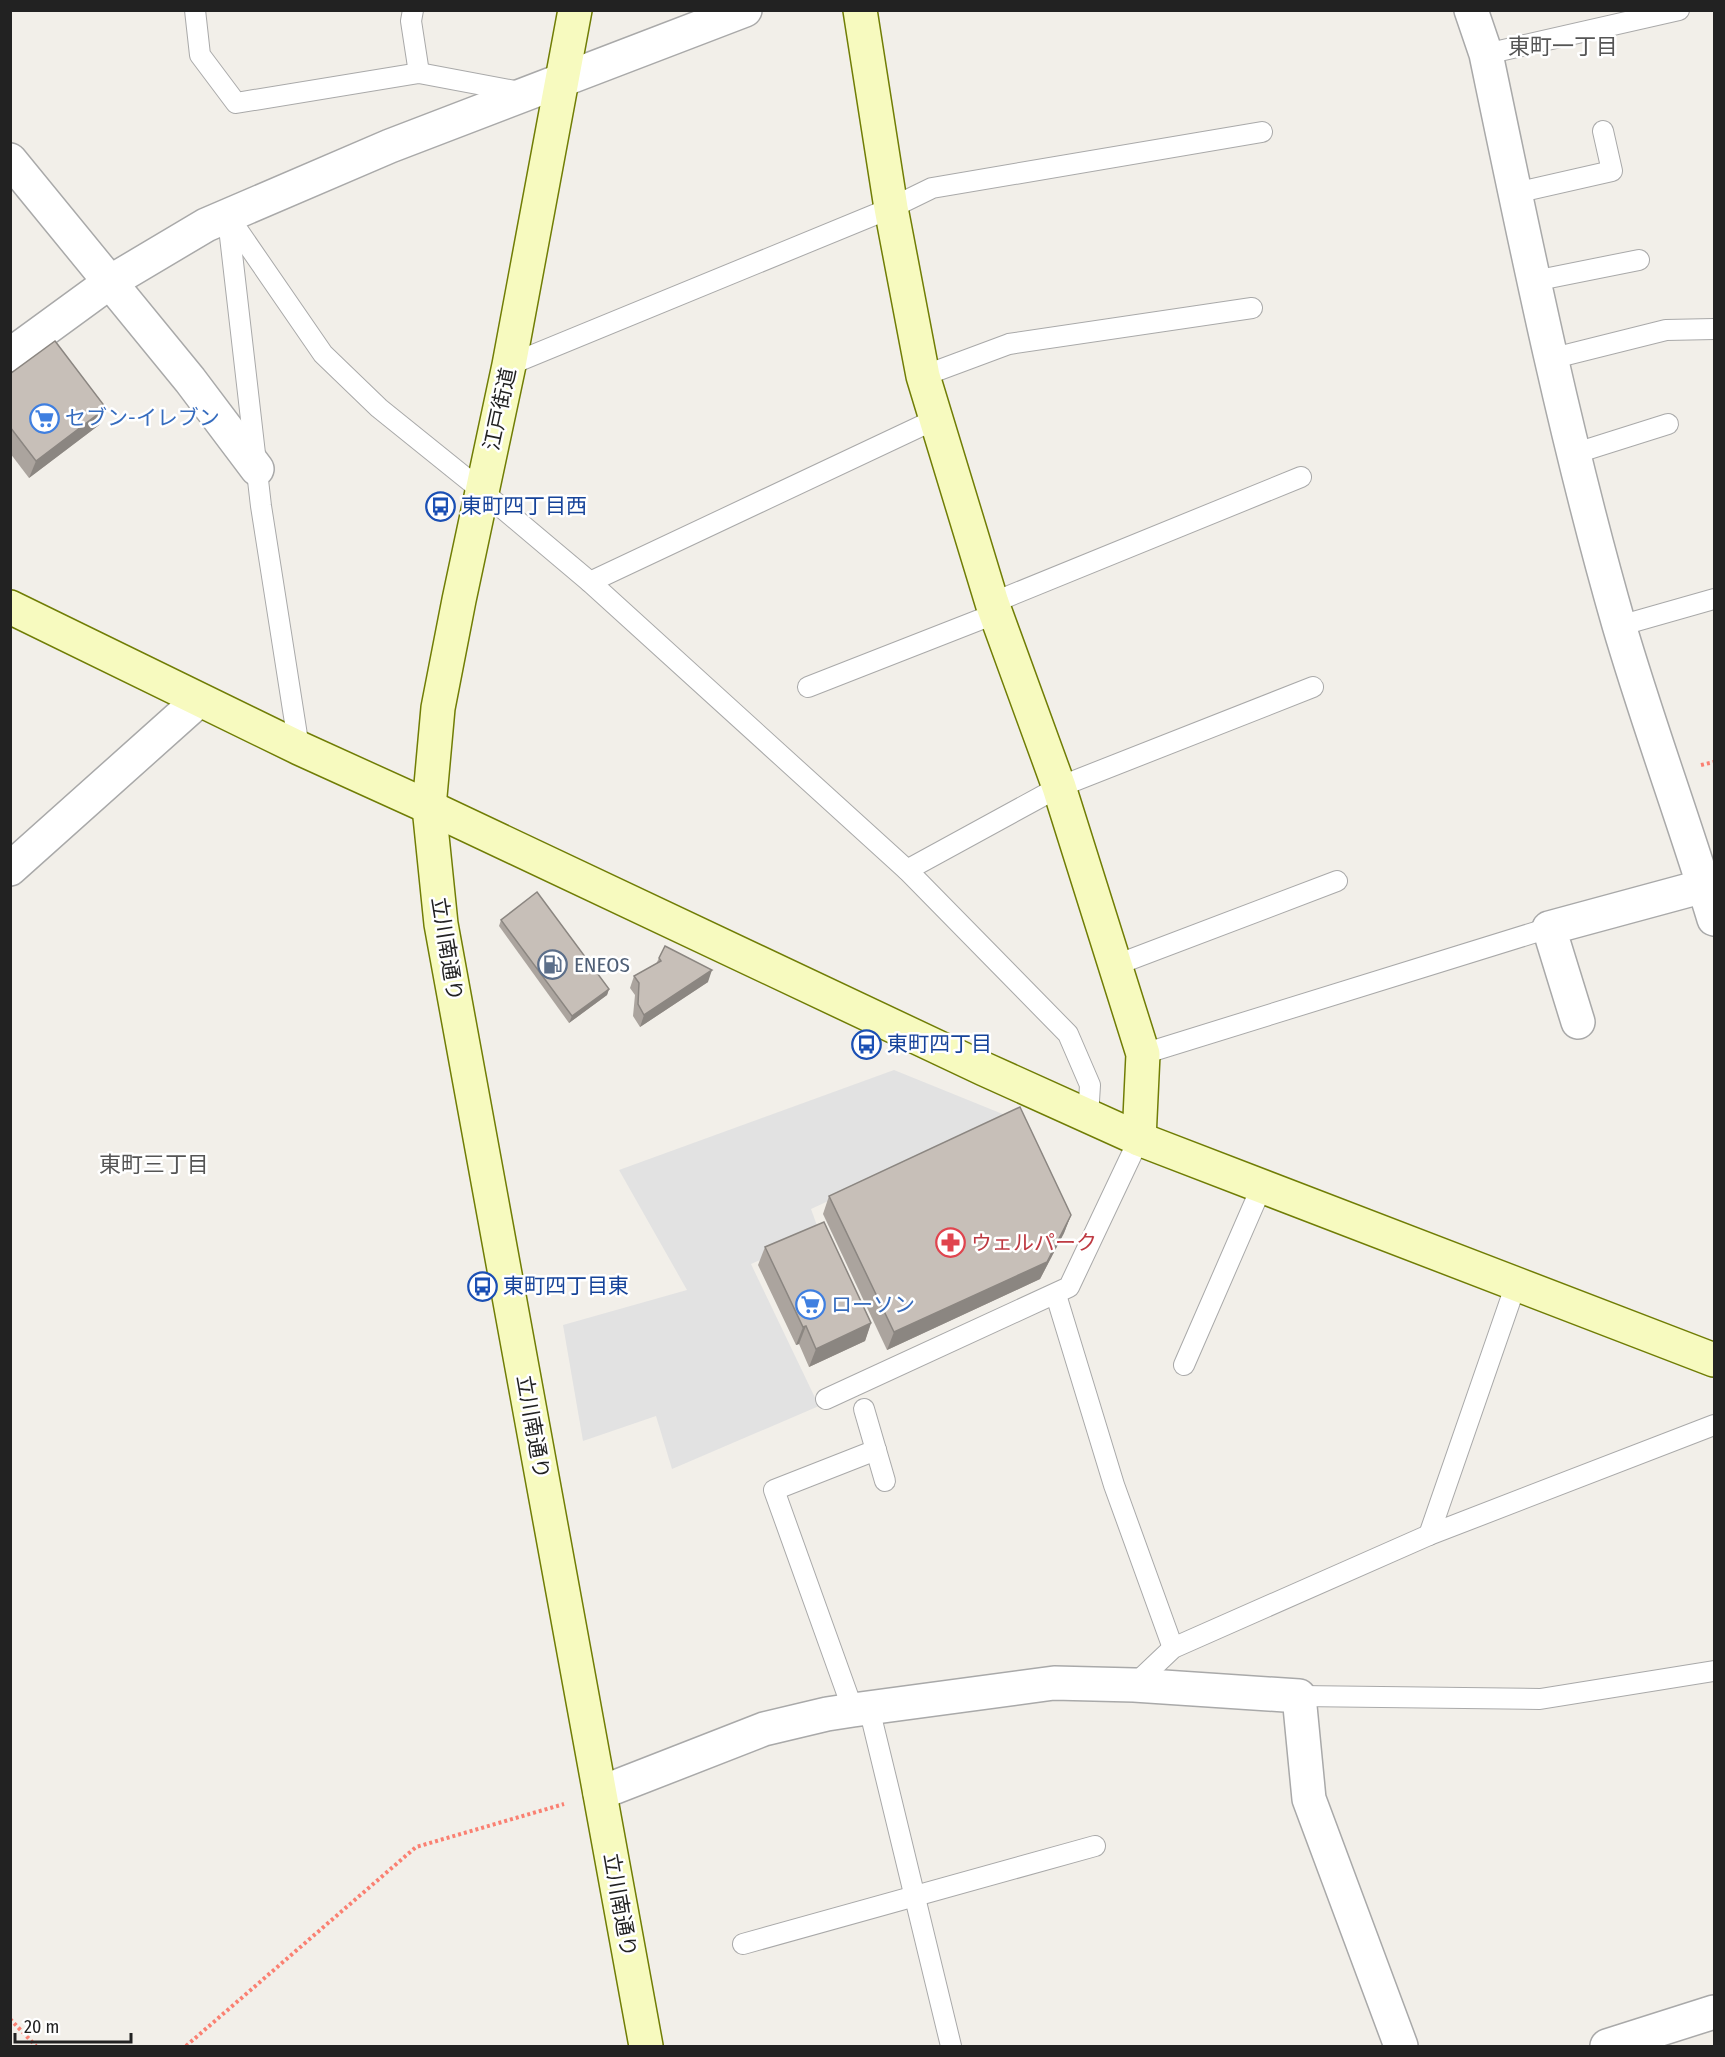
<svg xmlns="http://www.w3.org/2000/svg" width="1725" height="2057" font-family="'Fira Sans Condensed','Noto Sans JP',sans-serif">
  <rect width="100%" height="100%" fill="#f2efe9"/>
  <path fill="#e2e2e2" d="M894,1070L1010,1117L811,1209L820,1234L751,1264L819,1406L672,1469L656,1416L583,1441L563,1325L687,1290L619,1170Z"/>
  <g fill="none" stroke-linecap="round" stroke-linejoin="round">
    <defs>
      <g id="lane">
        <path d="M195,10L200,55L236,103L419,73L520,92"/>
        <path d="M413,10L411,21L419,73"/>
        <path d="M1486,54L1679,10"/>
        <path d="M1515,193L1612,171L1603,131"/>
        <path d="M228,216L323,354L379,408L482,491L590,582L907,870L1068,1034L1090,1085L1088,1117"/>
        <path d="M228,219L261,506L299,748"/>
        <path d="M1534,281L1639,260"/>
        <path d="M1550,359L1666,330L1714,329"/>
        <path d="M509,365L891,208L932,188L1262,132"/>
        <path d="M923,376L1009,344L1252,308"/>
        <path d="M1573,454L1668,424"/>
        <path d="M590,582L936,419"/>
        <path d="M992,603L1301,477"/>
        <path d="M1619,626L1714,599"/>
        <path d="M808,687L997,613"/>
        <path d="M907,870L1059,787L1313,687"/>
        <path d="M1116,965L1337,881"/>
        <path d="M1143,1054L1549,928"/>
        <path d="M1056,1295L1114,1485L1173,1648"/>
        <path d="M1184,1365L1262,1186"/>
        <path d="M826,1399L1069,1287L1139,1139"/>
        <path d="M864,1409L885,1481"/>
        <path d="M1429,1535L1516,1284"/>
        <path d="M1134,1685L1173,1648L1429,1535L1714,1425"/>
        <path d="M1299,1696L1540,1699L1714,1671"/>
        <path d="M869,1708L951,2046"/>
        <path d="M853,1710L774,1490L876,1450"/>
        <path d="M743,1944L1095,1846"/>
      </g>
      <g id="street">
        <path d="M1471,10L1486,54C1526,246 1565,437 1619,625C1648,724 1684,820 1714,919"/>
        <path d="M10,160L190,380L257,469"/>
        <path d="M10,355L110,282L206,225L390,146L745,10"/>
        <path d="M10,869L199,700"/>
        <path d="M1578,1022L1549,928L1704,886"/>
        <path d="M600,1793L764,1729L827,1714L853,1710L1054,1683L1134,1685L1299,1696L1309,1799L1401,2046"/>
        <path d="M1607,2046L1714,2012"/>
      </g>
      <g id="secondary">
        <path d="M575,10L509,365L459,600L438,708L429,807L441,924L646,2046"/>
        <path d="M860,10L891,208L923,376L992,603L1059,787L1143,1054L1139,1139"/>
        <path d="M10,607L299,748L429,807L984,1069L1139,1139L1714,1360"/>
      </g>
    </defs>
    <use href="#lane" stroke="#a9a9a9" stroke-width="22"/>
    <use href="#street" stroke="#a9a9a9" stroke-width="36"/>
    <use href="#secondary" stroke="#707d05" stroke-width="36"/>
    <g stroke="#fa8072" stroke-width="4" stroke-dasharray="3 3" stroke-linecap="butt">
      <path d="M1701,765L1714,762"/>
      <path d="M10,2019L36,2046"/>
      <path d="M186,2046L416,1847L564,1804"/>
    </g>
    <use href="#lane" stroke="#fff" stroke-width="20"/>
    <use href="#street" stroke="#fff" stroke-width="33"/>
    <use href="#secondary" stroke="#f7fabf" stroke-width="33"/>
  </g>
  <g fill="#aba49e">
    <path d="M10,374L99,425L29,478L10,453Z"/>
    <path d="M501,920L609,989L607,995L569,1023L499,926Z"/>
    <path d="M659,958L708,982L640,1027L633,1016L635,995L630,988L634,976L656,964Z"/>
    <path d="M829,1196L1071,1215L1064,1233L1040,1279L887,1350L823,1214Z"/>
    <path d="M765,1247L871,1323L865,1341L809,1367L799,1344L796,1345L758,1265Z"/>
  </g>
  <g fill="#8b8681">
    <path d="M106,408L99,425L29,478L36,461Z"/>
    <path d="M712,970L708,982L640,1027L644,1015Z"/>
    <path d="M609,989L607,995L569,1023L572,1016Z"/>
    <path d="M1071,1215L1064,1233L1040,1279L887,1350L894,1332Z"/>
    <path d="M871,1323L865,1341L809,1367L816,1349Z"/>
    <path d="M806,1326L799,1344L796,1345L803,1327Z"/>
  </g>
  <g fill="#c7bfb8" stroke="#8b8681" stroke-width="1.5">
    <path d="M55,341L106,408L36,461L10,427V374Z"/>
    <path d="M537,892L609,989L572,1016L501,920Z"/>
    <path d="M665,946L712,970L644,1015L638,1004L639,983L634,976L661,961L659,958Z"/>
    <path d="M1020,1107L1071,1215L1047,1262L894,1332L829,1196Z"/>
    <path d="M824,1222L871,1323L816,1349L806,1326L803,1327L765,1247Z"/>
  </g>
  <defs>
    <symbol id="supermarket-ring" viewBox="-11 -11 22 22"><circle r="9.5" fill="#fff" stroke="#3f7fe0" stroke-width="1.5"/><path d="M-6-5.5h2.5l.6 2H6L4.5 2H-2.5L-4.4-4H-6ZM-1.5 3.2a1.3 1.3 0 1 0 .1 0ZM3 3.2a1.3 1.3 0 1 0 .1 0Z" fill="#3f7fe0"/></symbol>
    <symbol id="bus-ring" viewBox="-11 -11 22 22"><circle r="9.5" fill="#fff" stroke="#1a4fb4" stroke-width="1.5"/><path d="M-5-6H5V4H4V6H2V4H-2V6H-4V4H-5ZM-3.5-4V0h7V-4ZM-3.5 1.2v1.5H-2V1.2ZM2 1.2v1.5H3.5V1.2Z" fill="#1a4fb4"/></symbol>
    <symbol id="fuel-ring" viewBox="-11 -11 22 22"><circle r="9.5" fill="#fff" stroke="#5c6f8a" stroke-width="1.5"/><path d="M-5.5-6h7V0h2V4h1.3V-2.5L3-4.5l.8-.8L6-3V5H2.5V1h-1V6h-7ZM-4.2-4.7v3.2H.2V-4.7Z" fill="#5c6f8a"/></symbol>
    <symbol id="pharmacy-ring" viewBox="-11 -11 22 22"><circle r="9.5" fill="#fff" stroke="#e0444e" stroke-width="1.5"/><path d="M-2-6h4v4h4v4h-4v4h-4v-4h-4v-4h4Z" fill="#e0444e"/></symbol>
  </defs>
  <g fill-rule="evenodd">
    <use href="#supermarket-ring" x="28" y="402" width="33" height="33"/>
    <use href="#bus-ring" x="424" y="490" width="33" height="33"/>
    <use href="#fuel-ring" x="536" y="948" width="33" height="33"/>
    <use href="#bus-ring" x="850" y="1028" width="33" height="33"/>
    <use href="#pharmacy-ring" x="934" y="1226" width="33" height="33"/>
    <use href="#bus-ring" x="466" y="1270" width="33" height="33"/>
    <use href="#supermarket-ring" x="794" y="1288" width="33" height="33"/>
  </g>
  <g text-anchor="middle" stroke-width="5" stroke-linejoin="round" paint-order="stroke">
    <g font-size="21" fill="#222" stroke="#fff">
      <text transform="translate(500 409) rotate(-78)" y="7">江戸街道</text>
      <text transform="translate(447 949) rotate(81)" y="7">立川南通り</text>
      <text transform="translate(533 1427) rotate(80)" y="7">立川南通り</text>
      <text transform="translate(620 1905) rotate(80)" y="7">立川南通り</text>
    </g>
    <g font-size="21" fill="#366cbe" stroke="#fff" text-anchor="start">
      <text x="65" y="425">セブン-イレブン</text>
      <text x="831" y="1312">ローソン</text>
    </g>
    <g font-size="21" fill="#164399" stroke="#fff" text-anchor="start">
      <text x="461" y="513">東町四丁目西</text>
      <text x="887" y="1051">東町四丁目</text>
      <text x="503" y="1293">東町四丁目東</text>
    </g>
    <g font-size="21" fill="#4e5e75" stroke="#fff" text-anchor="start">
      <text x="574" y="972">ENEOS</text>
    </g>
    <g font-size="21" fill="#be3a42" stroke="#fff" text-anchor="start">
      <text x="971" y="1250">ウェルパーク</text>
    </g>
    <g font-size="22" fill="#555" stroke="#fff">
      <text x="1563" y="54">東町一丁目</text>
      <text x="154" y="1172">東町三丁目</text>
    </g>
  </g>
  <rect width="1725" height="2057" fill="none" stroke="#222222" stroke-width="24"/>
  <path d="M15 2033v9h116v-9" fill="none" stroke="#222222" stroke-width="3"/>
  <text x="24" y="2033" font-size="18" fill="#222222" stroke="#ffffff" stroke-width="4.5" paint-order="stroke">20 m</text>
</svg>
